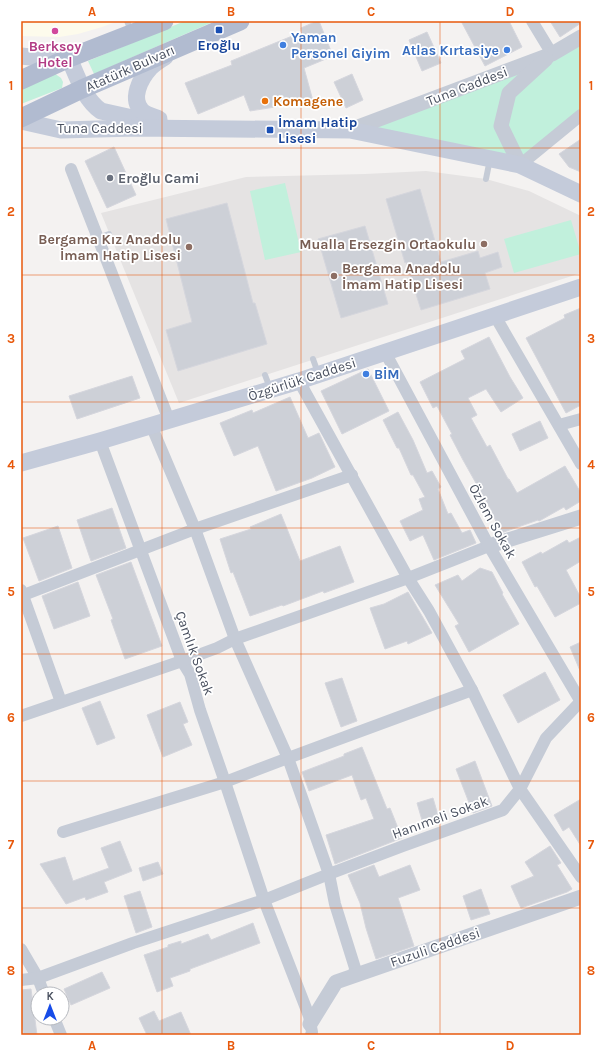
<svg xmlns="http://www.w3.org/2000/svg" width="602" height="1056" font-family="Karla,sans-serif">
  <rect width="100%" height="100%" fill="#f4f2f1"/>
  <path fill="#fdfbec" d="M21,21H118L102,27L78,34L59,37L21,36Z"/>
  <path fill="#e5e3e3" d="M426,171L486,179L529,191L581,216V273L179,403L101,213L246,177L365,174Z"/>
  <g fill="#c1f0dc">
    <path d="M185,21H215L94,74L88,61Z"/>
    <path d="M581,37V115L520,165L350,130Z"/>
    <path d="M54,73L61,78L63,82L62,88L21,104V86Z"/>
    <path d="M285,183L301,252L265,260L250,191Z"/>
    <path d="M571,220L581,254L514,273L504,239Z"/>
  </g>
  <g fill="#cdd0d7" stroke="#d5d6dd">
    <path d="M317,21H319L333,56L304,68L313,101L250,111L244,95L198,114L185,83L232,65L231,61L302,32L301,28Z"/>
    <path d="M461,21H509L522,47L485,66Z"/>
    <path d="M550,21H581V23L560,37Z"/>
    <path d="M427,32L441,63L422,71L409,40Z"/>
    <path d="M352,74L363,100L346,108L334,82Z"/>
    <path d="M581,139V172L569,167L559,154Z"/>
    <path d="M114,147L136,195L107,208L85,161Z"/>
    <path d="M420,189L441,262L478,251L480,258L498,252L502,267L485,273L490,289L421,310L406,262L405,263L386,199Z"/>
    <path d="M227,203L253,303H255L267,344L178,371L166,330L192,322L166,219Z"/>
    <path d="M365,226L388,304L341,318L318,239Z"/>
    <path d="M581,308V405L566,413L526,338L565,318L564,315Z"/>
    <path d="M489,337L510,377L523,398L501,412L486,389L468,398L477,415L471,418L487,447L490,445L508,479H509L517,493L565,466L581,493V501L566,510L564,507L541,520L539,521L538,520L501,533L491,510L463,460L450,435L452,434L437,406L433,408L420,382L465,359L461,351Z"/>
    <path d="M368,369L389,411L342,434L321,391Z"/>
    <path d="M132,376L140,398L77,419L69,396Z"/>
    <path d="M290,397L308,438L319,433L335,467L312,478L276,491L258,446L234,456L220,423L252,410L253,413Z"/>
    <path d="M398,412L413,440L427,473L432,471L441,487L438,489L448,514L451,513L462,533L470,530L476,543L434,560L423,535L410,541L400,521L423,510L419,499L425,497L413,475H411L399,448H397L383,420Z"/>
    <path d="M540,421L548,438L520,451L512,434Z"/>
    <path d="M112,508L126,548L91,561L77,520Z"/>
    <path d="M281,514L300,561L340,546L354,582L324,593L323,591L283,606L282,605L250,616L233,572L231,573L220,539L251,529L250,527Z"/>
    <path d="M58,526L72,568L39,581L23,538Z"/>
    <path d="M581,537V561L566,570L581,598V603L555,617L537,586L535,587L522,562L541,552L542,554L567,540L569,543Z"/>
    <path d="M131,562L162,646L125,659L111,620L113,619L96,575Z"/>
    <path d="M480,568L492,572L503,593L502,594L519,624L469,652L455,626L459,624L435,585L458,575L462,581Z"/>
    <path d="M78,582L90,616L54,629L42,596Z"/>
    <path d="M408,592L432,633L408,644L407,641L385,649L370,608L384,604Z"/>
    <path d="M581,642V673L570,647Z"/>
    <path d="M545,672L560,700L518,723L503,695Z"/>
    <path d="M342,678L357,721L341,727L325,683Z"/>
    <path d="M100,701L115,738L97,745L82,708Z"/>
    <path d="M180,702L188,722L183,724L192,745L163,757L147,715Z"/>
    <path d="M362,747L387,809L390,808L402,838L335,864L326,835L374,819L366,798L361,800L352,775L309,791L302,772L344,756V754Z"/>
    <path d="M475,761L492,806L473,813L456,769Z"/>
    <path d="M433,798L440,822L424,827L417,803Z"/>
    <path d="M581,799V846L569,827L563,831L554,815Z"/>
    <path d="M120,841L132,871L104,882L108,892L86,900L85,897L66,904L40,864L65,857L73,881L109,868L101,848Z"/>
    <path d="M550,846L561,863L557,865L572,889L567,892L521,908L511,886L534,876L525,862Z"/>
    <path d="M158,862L163,874L143,881L139,868Z"/>
    <path d="M374,865L379,877L410,865L420,890L398,898L414,946L376,959L366,928L360,903L348,875Z"/>
    <path d="M481,889L490,914L471,920L463,896Z"/>
    <path d="M140,891L152,927L136,933L124,896Z"/>
    <path d="M253,923L260,943L190,969V971L170,978L173,986L157,992L144,955L168,947V945L181,941V944L208,934L211,940Z"/>
    <path d="M102,972L110,988L71,1005L64,989Z"/>
    <path d="M31,989L37,1035H24L21,1022V990Z"/>
    <path d="M154,1011L159,1021L181,1012L191,1035H147L139,1018Z"/>
  </g>
  <g fill="none" stroke-linecap="round" stroke-linejoin="round">
    <g stroke="#c5cbd6" stroke-width="6">
      <path d="M127,21L131,31"/>
      <path d="M486,179L490,159"/>
      <path d="M98,238L109,234"/>
      <path d="M313,359L318,373"/>
      <path d="M265,375L270,388"/>
    </g>
    <g stroke="#c5cbd6" stroke-width="12">
      <path d="M532,21L552,54"/>
      <path d="M520,165L581,115"/>
      <path d="M71,169L169,420"/>
      <path d="M495,316L581,464"/>
      <path d="M385,352L489,546L581,702"/>
      <path d="M299,381L408,578L429,611L472,690L520,789L581,877"/>
      <path d="M151,425L195,529L235,639L288,758L329,874L335,904L355,968L354,976"/>
      <path d="M559,425L581,419"/>
      <path d="M100,441L182,661L190,674L200,710L225,782L264,900L309,1016L312,1032L311,1035"/>
      <path d="M21,590L61,702"/>
      <path d="M21,596L195,529L352,475"/>
      <path d="M21,716L182,661L217,648L235,639L408,578L489,546"/>
      <path d="M63,832L225,782L288,758L472,690"/>
      <path d="M21,949L38,978L44,994"/>
      <path d="M21,980L38,978L133,943L264,900L329,874L403,846L503,810L520,789L546,738L581,701"/>
      <path d="M54,1018L61,1035"/>
    </g>
    <g stroke="#c5cbd6" stroke-width="15">
      <path d="M350,130L552,54L581,37"/>
      <path d="M520,165L501,126L509,93L546,59"/>
      <path d="M489,546L581,517"/>
      <path d="M310,1024L336,982L581,897"/>
    </g>
    <g stroke="#c4cbda" stroke-width="17">
      <path d="M21,56L40,58H69C77,76 84,99 101,111L146,121"/>
      <path d="M159,119C155,117 146,115 142,111C130,99 140,79 150,68C154,64 160,60 165,57"/>
      <path d="M21,121L61,130L135,128L350,130L520,165L581,194"/>
      <path d="M21,463L100,441L299,381L581,287"/>
    </g>
    <g stroke="#b1bbd0" stroke-width="19">
      <path d="M21,80L69,58L164,21"/>
      <path d="M21,118L82,89L240,21"/>
    </g>
  </g>
  <path fill="none" stroke="#e8590c" stroke-width="1" stroke-opacity="0.55" d="M162,21V1035M301,21V1035M440,21V1035M21,148H581M21,275H581M21,402H581M21,528H581M21,654H581M21,781H581M21,908H581"/>
  <g fill="#1a4fb4" stroke="#fff" stroke-width="1.5">
    <rect x="215" y="26" width="8" height="8" rx="2"/>
    <rect x="266" y="126" width="8" height="8" rx="2"/>
  </g>
  <circle fill="#d1479c" stroke="#fff" stroke-width="1.5" cx="55" cy="31" r="4"/>
  <g fill="#3f7fe0" stroke="#fff" stroke-width="1.5">
    <circle cx="283" cy="45" r="4"/>
    <circle cx="507" cy="50" r="4"/>
    <circle cx="366" cy="374" r="4"/>
  </g>
  <circle fill="#e8710a" stroke="#fff" stroke-width="1.5" cx="265" cy="101" r="4"/>
  <circle fill="#6b7280" stroke="#fff" stroke-width="1.5" cx="110" cy="178" r="4"/>
  <g fill="#8d6e63" stroke="#fff" stroke-width="1.5">
    <circle cx="484" cy="244" r="4"/>
    <circle cx="189" cy="247" r="4"/>
    <circle cx="334" cy="276" r="4"/>
  </g>
  <g text-anchor="middle" stroke-width="3.5" stroke-linejoin="round" paint-order="stroke">
    <g font-size="14" font-weight="bold" fill="#366cbe" stroke="#fff" text-anchor="start">
      <text x="291" y="42">Yaman<tspan x="291" dy="16">Personel Giyim</tspan></text>
      <text x="499" y="55" text-anchor="end">Atlas Kırtasiye</text>
      <text x="374" y="379">BİM</text>
    </g>
    <g font-size="14" font-weight="bold" fill="#164399" stroke="#fff">
      <text x="219" y="50">Eroğlu</text>
      <text x="278" y="127" text-anchor="start">İmam Hatip<tspan x="278" dy="16">Lisesi</tspan></text>
    </g>
    <g font-size="14" font-weight="bold" fill="#b23c85" stroke="#fff">
      <text x="55" y="51">Berksoy<tspan x="55" dy="16">Hotel</tspan></text>
    </g>
    <g font-size="14" fill="#49505f" stroke="#fff">
      <text transform="translate(130 68) rotate(-24)" y="5">Atatürk Bulvarı</text>
      <text transform="translate(467 86) rotate(-21)" y="5">Tuna Caddesi</text>
      <text x="100" y="133">Tuna Caddesi</text>
      <text transform="translate(302 379) rotate(-18)" y="5">Özgürlük Caddesi</text>
      <text transform="translate(493 521) rotate(61)" y="5">Özlem Sokak</text>
      <text transform="translate(195 653) rotate(70)" y="5">Çamlık Sokak</text>
      <text transform="translate(440 817) rotate(-20)" y="5">Hanımeli Sokak</text>
      <text transform="translate(435 947) rotate(-19)" y="5">Fuzuli Caddesi</text>
    </g>
    <g font-size="14" font-weight="bold" fill="#c56008" stroke="#fff" text-anchor="start">
      <text x="273" y="106">Komagene</text>
    </g>
    <g font-size="14" font-weight="bold" fill="#5b616d" stroke="#fff" text-anchor="start">
      <text x="118" y="183">Eroğlu Cami</text>
    </g>
    <g font-size="14" font-weight="bold" fill="#785e54" stroke="#fff" text-anchor="end">
      <text x="181" y="244">Bergama Kız Anadolu<tspan x="181" dy="16">İmam Hatip Lisesi</tspan></text>
      <text x="476" y="249">Mualla Ersezgin Ortaokulu</text>
      <text x="342" y="273" text-anchor="start">Bergama Anadolu<tspan x="342" dy="16">İmam Hatip Lisesi</tspan></text>
    </g>
  </g>
  <rect width="602" height="1056" fill="none" stroke="#ffffff" stroke-width="44"/>
  <g transform="translate(50 1006)"><circle r="19" fill="#ffffff" stroke="#b6b9bf"/>
  <path d="M0-3L7 15L0 10L-7 15Z" fill="#174ce8"/>
  <text y="-6" font-size="11" font-weight="bold" text-anchor="middle" fill="#49505f">K</text>
  </g>
  <rect x="22" y="22" width="558" height="1012" fill="none" stroke="#e8590c" stroke-width="1.5"/>
  <g font-size="13" text-anchor="middle" font-weight="bold" fill="#e8590c">
    <text x="92" y="16">A</text>
    <text x="231" y="16">B</text>
    <text x="371" y="16">C</text>
    <text x="510" y="16">D</text>
    <text x="11" y="90">1</text>
    <text x="591" y="90">1</text>
    <text x="11" y="216">2</text>
    <text x="591" y="216">2</text>
    <text x="11" y="343">3</text>
    <text x="591" y="343">3</text>
    <text x="11" y="469">4</text>
    <text x="591" y="469">4</text>
    <text x="11" y="596">5</text>
    <text x="591" y="596">5</text>
    <text x="11" y="722">6</text>
    <text x="591" y="722">6</text>
    <text x="11" y="849">7</text>
    <text x="591" y="849">7</text>
    <text x="11" y="975">8</text>
    <text x="591" y="975">8</text>
    <text x="92" y="1050">A</text>
    <text x="231" y="1050">B</text>
    <text x="371" y="1050">C</text>
    <text x="510" y="1050">D</text>
  </g>
</svg>
